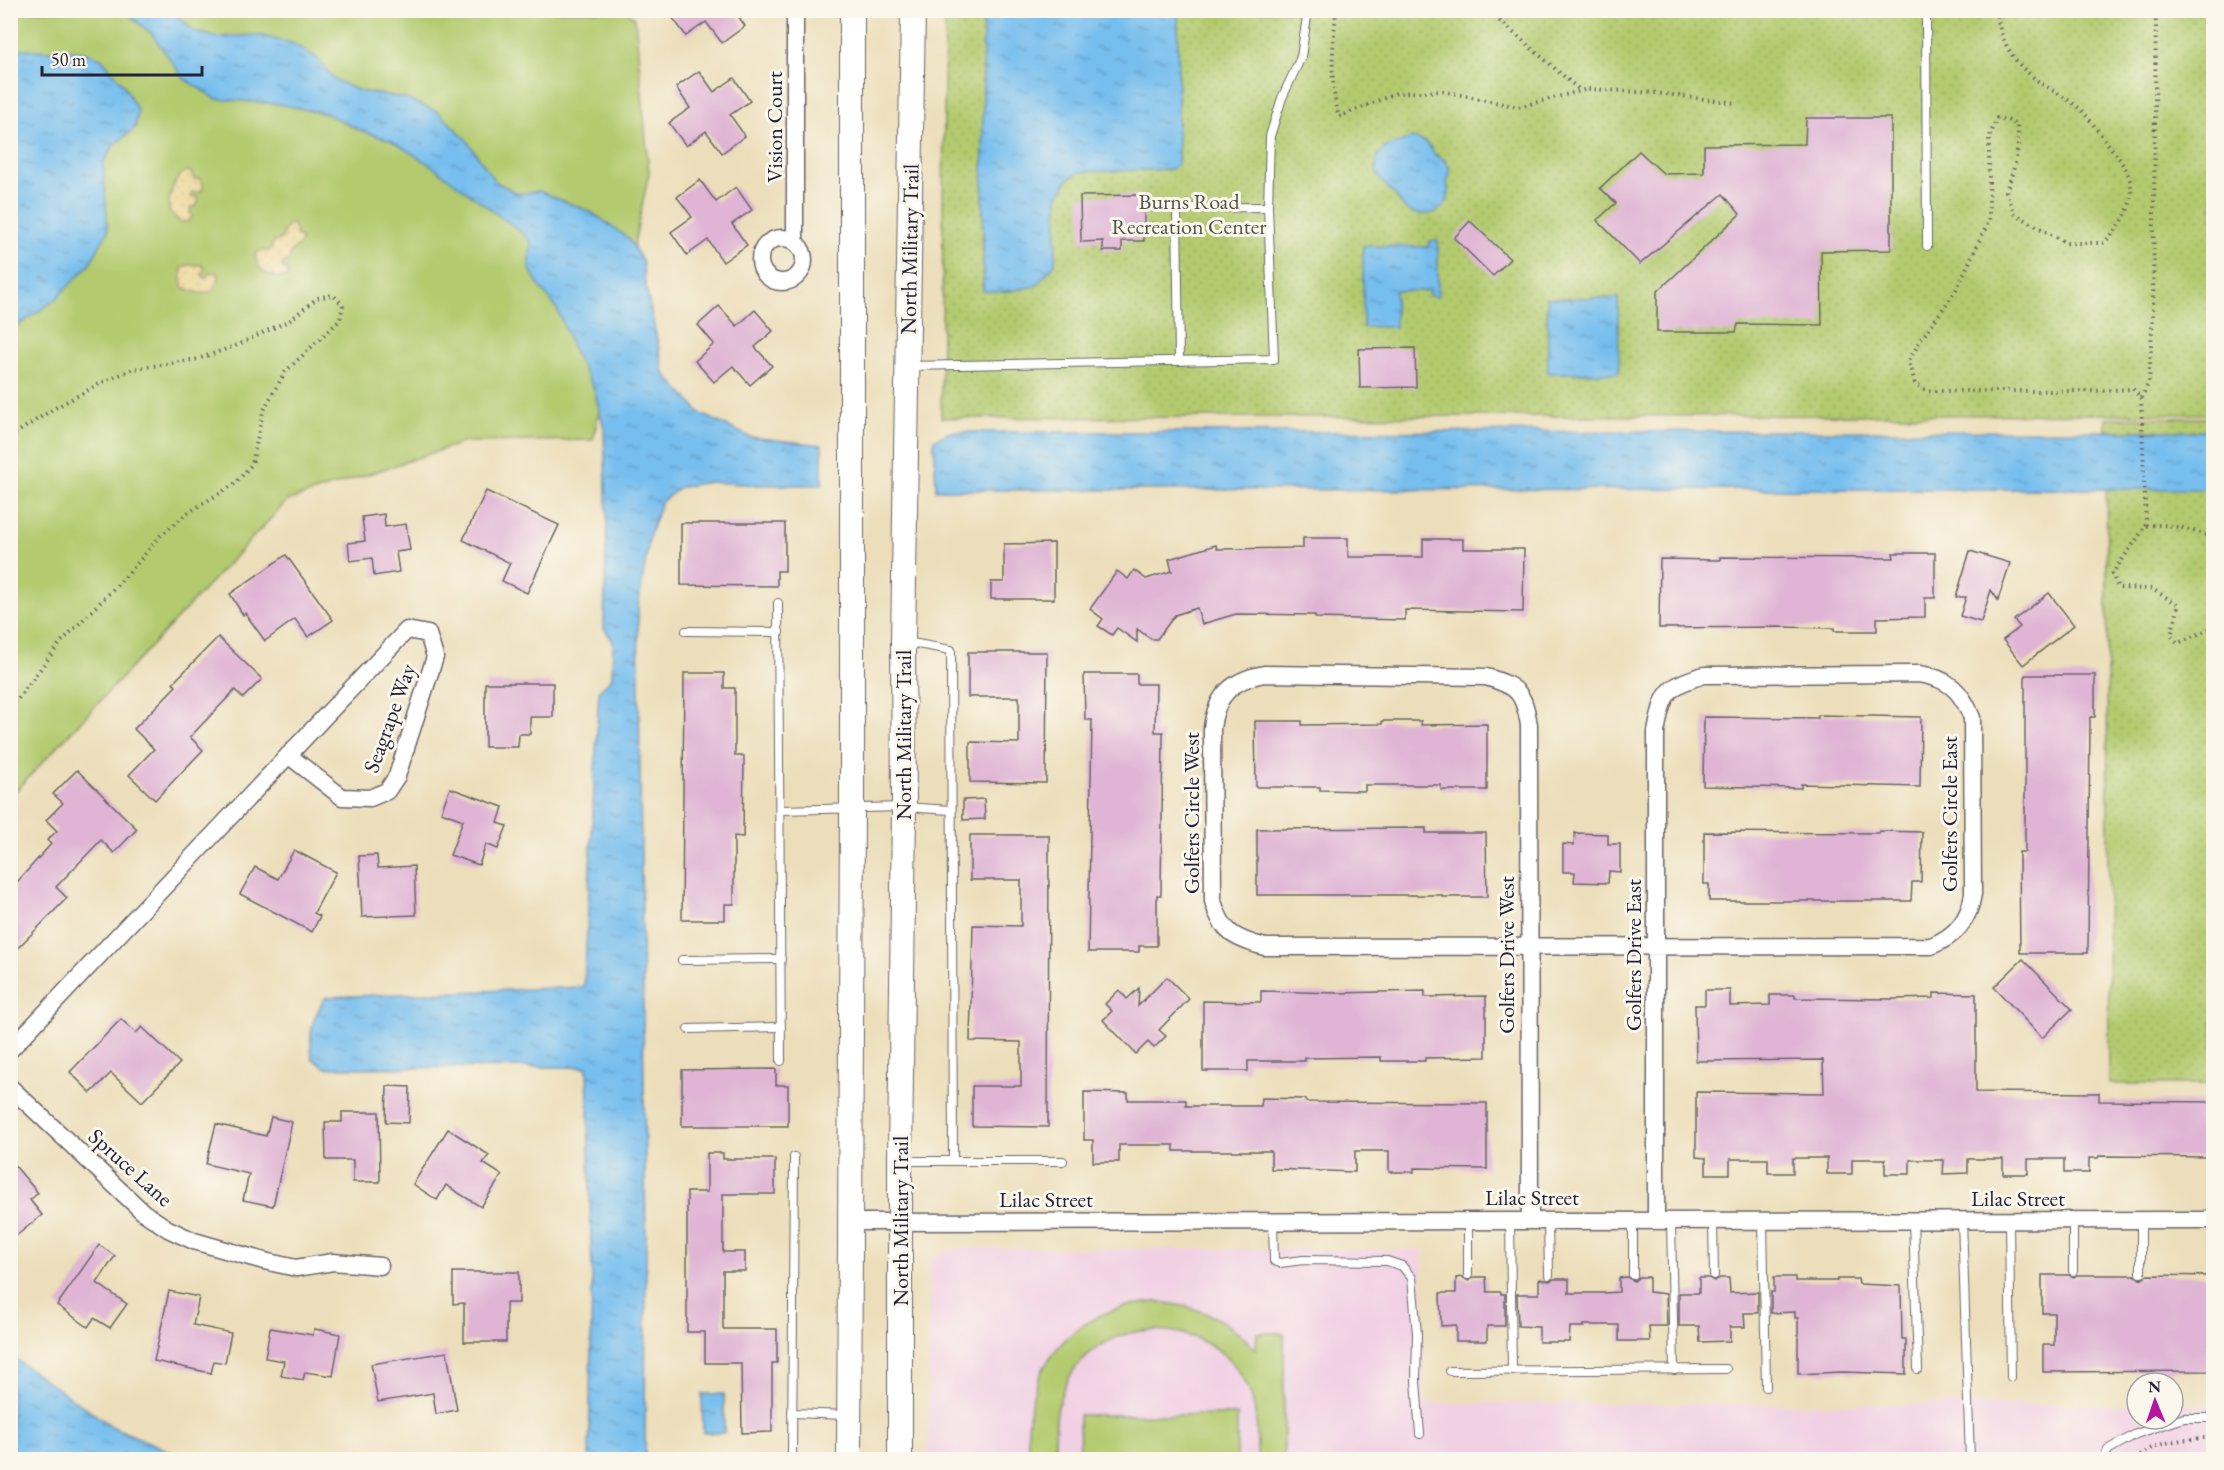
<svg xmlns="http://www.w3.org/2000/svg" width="2224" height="1470" font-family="'EB Garamond',serif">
  <defs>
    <pattern id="sand-dots" width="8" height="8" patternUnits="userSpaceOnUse" patternTransform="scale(1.5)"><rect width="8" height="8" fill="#eeda9e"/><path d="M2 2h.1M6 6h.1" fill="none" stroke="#ccbb89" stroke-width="1.8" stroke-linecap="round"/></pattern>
    <pattern id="park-dots" width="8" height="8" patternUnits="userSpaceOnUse" patternTransform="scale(1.5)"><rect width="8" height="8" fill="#b3ca6e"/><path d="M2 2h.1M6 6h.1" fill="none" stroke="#9aad60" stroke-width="1.8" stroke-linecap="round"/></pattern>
    <pattern id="water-ripples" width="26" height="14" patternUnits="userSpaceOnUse" patternTransform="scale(1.5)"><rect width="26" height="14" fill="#76beee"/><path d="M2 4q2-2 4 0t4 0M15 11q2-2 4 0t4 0" fill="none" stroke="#609ac2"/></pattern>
  </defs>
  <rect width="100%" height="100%" fill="#fbf7ec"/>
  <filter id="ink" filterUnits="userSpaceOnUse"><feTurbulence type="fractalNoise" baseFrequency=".0167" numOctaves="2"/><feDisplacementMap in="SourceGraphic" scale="12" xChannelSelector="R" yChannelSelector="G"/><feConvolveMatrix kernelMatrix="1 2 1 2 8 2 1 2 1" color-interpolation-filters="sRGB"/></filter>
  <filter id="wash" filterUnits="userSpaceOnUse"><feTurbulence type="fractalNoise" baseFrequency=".008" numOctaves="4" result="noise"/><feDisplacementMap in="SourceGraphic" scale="24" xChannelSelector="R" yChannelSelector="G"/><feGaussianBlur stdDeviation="1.35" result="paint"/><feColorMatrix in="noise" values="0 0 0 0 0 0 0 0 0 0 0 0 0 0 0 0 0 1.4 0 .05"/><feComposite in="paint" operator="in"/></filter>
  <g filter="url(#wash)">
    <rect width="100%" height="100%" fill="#ecdeba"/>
    <path fill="#f1d0e4" d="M952,1248L1422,1250L1424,1403L2137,1405V1419H2173V1406H2214L2213,1460H928L929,1259Z"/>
    <g fill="#b3ca6e" stroke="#6a7654" stroke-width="1.5">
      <path d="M11,11H627L635,18L649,173L593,440L465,442L287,501L11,796Z"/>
      <path d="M1156,1302C1198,1305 1228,1319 1256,1350L1257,1333H1284V1459H1257C1257,1433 1258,1407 1246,1383C1209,1313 1103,1312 1066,1383C1054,1407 1055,1433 1055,1459H1028C1028,1443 1027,1425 1030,1409C1041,1343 1093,1306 1156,1302Z"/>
      <path d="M1079,1415H1237V1459H1080Z"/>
    </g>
    <g fill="url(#sand-dots)" stroke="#887e6c" stroke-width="1.5">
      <path d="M186,171L191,172L194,179H200L204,187L201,192H193L191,194V197H197L199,201L196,206L190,208L192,218L186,222H180L169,211C168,198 173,178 186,171Z"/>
      <path d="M292,224L295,228L296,235L301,238V243L291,252L289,261L282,264V267L289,272L287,277C271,279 257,272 255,255L260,251H269L274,242L281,239L287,225Z"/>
      <path d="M188,265H202L205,269L202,275L205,278L211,272L218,273L219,277C217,281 216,288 213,290C206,297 190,291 183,287L181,280L182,268Z"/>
    </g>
    <g fill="url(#park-dots)" stroke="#6a7654" stroke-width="1.5">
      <path d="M945,11H2213V414L941,418Z"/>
      <path d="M2106,418H2213V1084H2109Z"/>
    </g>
    <g fill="url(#water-ripples)" stroke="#4c7094" stroke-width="1.5">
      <path d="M124,11H173L195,32L216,37L259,35L294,44L317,58L335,80L359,91L404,98L438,112L466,139L495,181L518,194L539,191L591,212L628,238L642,260L645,283L664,373L701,414L750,437L822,445V485H758L709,482L681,487L661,502L650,534L638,607L646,1248L645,1459H589L592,1278L587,1067L326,1068L312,1058C309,1031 311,1020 326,997L584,987L599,690L612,678L613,641L604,628L607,519L604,428L594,389L575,354L557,309L540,287L529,268L531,242L521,232L432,166L392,141L357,129L327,114L279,104L216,99L184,79L152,34Z"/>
      <path d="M983,11H1178V164L1172,169L1080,172L1068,179L1058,198L1055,264L1036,286L1004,292L983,291Z"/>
      <path d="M11,48L45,51L77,50L101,58L124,85L138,112L135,128L114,145L103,163L108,231L89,265L55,300L16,327L11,329Z"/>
      <path d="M1412,138C1424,140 1429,143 1434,154C1442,158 1451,163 1450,174C1450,177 1447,180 1447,183C1447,186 1449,189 1449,192C1448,213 1422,220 1407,210C1400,205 1398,197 1392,192C1384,183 1376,180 1376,166C1375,146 1397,143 1412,138Z"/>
      <path d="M1429,241H1438V296H1429V291H1395V327H1363V246L1428,247Z"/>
      <path d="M1547,298H1618L1619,373H1548Z"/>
      <path d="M2213,431V489L936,490L934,440L950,432Z"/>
      <path d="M11,1356L113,1427L188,1459H11Z"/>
      <path d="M702,1394H724V1433H703Z"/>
    </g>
    <g id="blocks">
      <g fill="#dfb4d4">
        <path d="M667,10H734L745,26L722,43L706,22L686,36Z"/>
        <path d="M699,71L714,92L734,78L750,101L730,115L745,136L722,153L706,131L686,146L669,123L690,108L676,87Z"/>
        <path d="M1806,118H1891V250L1821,251L1822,325L1738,324L1736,332H1657V292L1740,214L1723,194L1640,264L1597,220L1616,203L1600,188L1639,151L1664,174L1704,173V145L1805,144Z"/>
        <path d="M700,180L716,202L736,187L752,210L732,224L747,245L723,262L708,240L687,255L671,232L692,217L677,197Z"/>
        <path d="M1144,195V241H1122V251H1103V241L1081,242L1080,196Z"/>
        <path d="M1470,221L1510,259L1493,276L1454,238Z"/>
        <path d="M719,306L737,326L755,310L773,331L755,347L772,366L750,385L733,366L714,382L695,361L714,344L698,325Z"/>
        <path d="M1415,348L1416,387L1360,388L1359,349Z"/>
        <path d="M486,491L559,525L527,593L502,581L510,563L463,540Z"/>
        <path d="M384,514L385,527L406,524L410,550L396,552L399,572L374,576L372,558L350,561L348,543L365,541L362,517Z"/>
        <path d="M681,523H785V571H777V586L681,585Z"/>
        <path d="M1303,538H1348V557H1423V539H1463V549H1524L1523,612L1405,610V620L1315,618V615L1236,614L1202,624L1197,608L1175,615L1157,639H1151L1137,629V642L1117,628L1112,635L1098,626L1103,619L1090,609L1117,571L1128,579L1134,570L1146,579L1172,571L1169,559L1216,545L1217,549L1303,548Z"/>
        <path d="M1054,543V599H991V582H1004V544Z"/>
        <path d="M1970,551L2010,563L1998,600L1991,590L1981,622L1960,616L1966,597H1956Z"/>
        <path d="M1893,553H1935V598H1925V617L1877,618V631H1834V628L1777,627L1659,628L1660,559L1720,560V557L1894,558Z"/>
        <path d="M286,555L333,620L308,637L295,619L265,641L245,613L243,615L230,594Z"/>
        <path d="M2049,593L2074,625L2023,665L2003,640L2020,627L2014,620Z"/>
        <path d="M218,637L262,679L243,698L235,690L190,737L203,750L155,800L129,775L154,749L134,729L176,686L173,683Z"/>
        <path d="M968,652H1047L1046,783L970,782V742L1019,743V697H968Z"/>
        <path d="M684,673H724V688H735V756H744L743,837L734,836V904H725V920H682Z"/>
        <path d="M1084,674H1137V684H1156L1155,732H1163L1161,895H1157V946H1139V952H1088L1092,720H1085Z"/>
        <path d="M2025,675H2095V717H2090L2088,953H2020L2019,852H2025Z"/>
        <path d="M485,683H553V717H530V734H519L518,747H485Z"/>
        <path d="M1818,715L1921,717L1920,787L1801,784V788L1703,786L1704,717L1818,718Z"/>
        <path d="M1255,721H1302V725L1382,724V721H1421V725L1487,724V790H1441V785H1365V791L1320,790V787H1256Z"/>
        <path d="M77,770L137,829L114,853L101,840L56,887L67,898L10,956V890L51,844L47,840L57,831L46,820L63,803L53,794Z"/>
        <path d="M450,788L503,807L498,823L507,826L498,849L486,844L479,865L450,855L463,820L441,812Z"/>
        <path d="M984,799L985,819L963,820V800Z"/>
        <path d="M1426,828V833H1486L1487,897H1442V895H1257V829Z"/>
        <path d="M1879,831L1922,832L1921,882H1912L1911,901H1709V884H1704V832L1879,833Z"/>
        <path d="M1575,833L1608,834V844H1620V872L1609,871L1608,883L1574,882L1575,872H1563V844L1574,845Z"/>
        <path d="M970,835H1049L1048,1127L972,1126V1086H1021V1042L970,1041L973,925L1021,926V880H970Z"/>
        <path d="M294,850L336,872L314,913L320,916L312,932L240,894L255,867L278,879Z"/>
        <path d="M377,855L378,868L414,866L416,915L362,917L359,856Z"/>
        <path d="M2023,959L2072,1009L2042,1038L1994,987Z"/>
        <path d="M1167,977L1189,999L1159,1030L1166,1036L1154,1048L1148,1042L1136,1054L1103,1020L1112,1011L1105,1004L1119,990L1127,999L1139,988L1138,1006Z"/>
        <path d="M1705,990H1730V1006L1770,1005V995H1795V998L1894,999L1934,998V993L1976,994V1092L2099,1093V1101L2214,1102V1157L2099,1156L2098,1158H2089V1173H2064V1159H2028V1174H2003V1159H1968V1173L1943,1174L1944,1160H1910V1174H1885V1159H1852V1174H1827V1158H1793V1173H1768V1159H1730V1174H1706V1158L1696,1157V1092L1824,1093L1823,1060L1696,1061L1695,1005H1705Z"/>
        <path d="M1261,991L1337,993L1425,991V997L1486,996V1057L1425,1058V1061H1381V1057L1305,1058V1061H1248V1071H1203V1001L1261,1002Z"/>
        <path d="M121,1019L136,1033L142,1027L180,1063L142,1102L111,1073L91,1093L70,1072Z"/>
        <path d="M776,1069V1085H788V1126H682V1070Z"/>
        <path d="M387,1086L410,1087L409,1123L386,1122Z"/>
        <path d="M1084,1092L1128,1093V1100H1186V1106H1261L1262,1098L1306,1099V1102L1487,1103V1169L1414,1168V1172H1389V1151H1355V1172L1271,1169V1151H1174V1145H1119V1162H1093V1140H1084Z"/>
        <path d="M342,1112H379L380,1182H353V1160H326L325,1122H342Z"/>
        <path d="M271,1117L292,1122L273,1206L243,1200L249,1174L206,1164L216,1124L266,1136Z"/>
        <path d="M448,1129L489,1155L483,1163L502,1175L481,1207L446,1185L437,1200L413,1184Z"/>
        <path d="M707,1153H723V1159H775V1194H723V1252H745V1271H723V1329H777V1363H772V1432L742,1433L741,1363H705V1332H687V1192H707Z"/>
        <path d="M10,1160L38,1193L30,1200L42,1215L10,1241Z"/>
        <path d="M99,1245L115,1256L97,1283L127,1304L110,1328L94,1318L88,1327L57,1305Z"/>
        <path d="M453,1272H519V1303H506V1342H464V1303L453,1304Z"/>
        <path d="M2042,1275H2069L2074,1277L2077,1275H2135L2140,1279L2147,1275L2214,1276V1371L2043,1372V1345H2054V1313H2042Z"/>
        <path d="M1462,1277L1469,1281L1474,1277H1486L1487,1292H1501V1294H1505V1326H1487V1341H1456V1325L1441,1326L1440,1293H1456V1278Z"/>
        <path d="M1627,1277L1634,1281L1639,1277H1649V1292L1666,1294L1667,1326H1649L1650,1341H1619V1325H1584V1327H1570L1569,1342H1539V1327L1518,1326L1517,1294H1539V1279L1549,1281L1554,1279H1569V1293H1603L1619,1292V1278Z"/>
        <path d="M1774,1277H1795V1281H1837V1279H1858L1859,1284L1901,1286L1902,1339H1906V1374L1842,1372L1798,1374V1318H1795V1312L1771,1313V1292H1774Z"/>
        <path d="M1699,1278H1709L1714,1281L1720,1278H1729L1730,1293L1758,1292V1313H1744L1745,1327H1730V1341L1700,1342L1699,1326H1679V1293H1699Z"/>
        <path d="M169,1291L199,1297L193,1325L231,1333L225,1363L214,1361L211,1373L154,1361Z"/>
        <path d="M270,1328L313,1335L314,1329L340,1334L333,1376L305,1372L303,1380L281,1376L284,1361L265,1358Z"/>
        <path d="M447,1352L457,1410L436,1414L433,1393L378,1402L371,1364Z"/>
      </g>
    </g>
  </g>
  <g filter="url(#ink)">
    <use href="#blocks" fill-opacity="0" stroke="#696467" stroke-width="1.5"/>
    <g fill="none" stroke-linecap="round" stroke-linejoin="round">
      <defs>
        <g id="lane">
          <path d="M1926,10L1927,246"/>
          <path d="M1179,361L1177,208L1268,207"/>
          <path d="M908,366L1274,359L1268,207L1270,136L1282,98L1301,57L1308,10"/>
          <path d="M778,603L781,1061"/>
          <path d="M686,631L779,632"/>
          <path d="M906,642L951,650L953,1161"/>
          <path d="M780,810L904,807L951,810"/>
          <path d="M682,960L781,959"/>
          <path d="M688,1029L781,1027"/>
          <path d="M903,1161H1063"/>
          <path d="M1468,1220V1275"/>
          <path d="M1510,1220L1512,1371"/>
          <path d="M1548,1220L1549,1275"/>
          <path d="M1633,1220V1275"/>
          <path d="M1671,1220L1674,1370"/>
          <path d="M1713,1220L1714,1275"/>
          <path d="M1763,1220L1766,1387"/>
          <path d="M1913,1220L1918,1369"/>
          <path d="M1962,1220L1970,1460"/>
          <path d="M2009,1220L2011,1377"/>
          <path d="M2073,1220V1271"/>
          <path d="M1273,1221L1274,1261L1280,1263L1303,1260L1387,1261L1402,1266L1412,1278L1417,1334L1416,1381L1420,1434"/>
          <path d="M2141,1273V1220"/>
          <path d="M1450,1371L1726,1369"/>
          <path d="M792,1413L846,1415"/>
          <path d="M792,1460L794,1157"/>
          <path d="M2104,1460L2108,1450L2136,1434L2184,1418H2214"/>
        </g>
        <g id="street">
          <circle cx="782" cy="260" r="22"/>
          <path d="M795,242V10"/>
          <path d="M10,1050L330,711L407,630L428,634L435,657L397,776L387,791L370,798L342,797L288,755"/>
          <path d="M10,1087L143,1212L168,1229L194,1241L264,1261L296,1268L333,1262L380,1266"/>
          <path d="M1530,1220L1529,725C1524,693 1518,686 1486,677L1264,674C1232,680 1216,695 1212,728L1213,901C1222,933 1235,939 1265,947C1487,947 1709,947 1931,946C1956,936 1969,920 1973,894L1972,718C1962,691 1948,678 1919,674L1704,675C1664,687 1664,693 1656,732V1220"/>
          <path d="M851,1222L2214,1220"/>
        </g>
        <g id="secondary">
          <path d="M849,1460L852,810V10"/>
          <path d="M900,1460V1161L904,807L903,641L913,10"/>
        </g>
      </defs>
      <use href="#lane" stroke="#696467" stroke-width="10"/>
      <use href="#street" stroke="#696467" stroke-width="19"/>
      <use href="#secondary" stroke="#696467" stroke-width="26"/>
      <g stroke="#696467" stroke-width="4" stroke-dasharray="1.5 4.5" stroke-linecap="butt">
        <path d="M1336,10C1333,46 1329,82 1339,117L1396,93L1443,91L1518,107L1588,89L1657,93L1736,103"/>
        <path d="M1494,10L1500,21L1581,91"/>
        <path d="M1997,10C1998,37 2012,61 2033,77C2047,89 2065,96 2079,108C2089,117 2096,129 2105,140C2112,150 2121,159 2126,170C2140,196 2124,226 2103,243H2066L2014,213L2006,191C2015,168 2020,150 2017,125L2007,120L1997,118L1989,138V221L1955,292L1920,341L1909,361L1915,383L1927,391H2094L2133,389L2141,398L2149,382L2153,312L2156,10"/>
        <path d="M2141,398L2146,526L2112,574L2118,588L2152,589L2179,605L2171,635L2178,643L2214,627"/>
        <path d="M10,437L55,408L101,383L133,369L198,359L235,346L290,320L317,298L333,295L343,305L340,320L286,371L273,393L263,412L252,464L236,483L186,514L160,536L131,571L61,642L10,709"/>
        <path d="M2146,526C2168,522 2193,530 2214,538"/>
        <path d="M2136,1460C2154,1439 2188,1440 2214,1437"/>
      </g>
      <use href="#lane" stroke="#fff" stroke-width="8"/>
      <use href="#street" stroke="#fff" stroke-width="16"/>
      <use href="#secondary" stroke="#fff" stroke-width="24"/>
    </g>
  </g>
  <g text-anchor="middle" stroke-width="6" stroke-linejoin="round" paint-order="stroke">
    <g font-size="22" fill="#22223b" stroke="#fbf7ec">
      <text transform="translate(774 127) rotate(-90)" y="8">Vision Court</text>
      <text transform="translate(909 249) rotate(-89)" y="8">North Military Trail</text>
      <text transform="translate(389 718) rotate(-70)" y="8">Seagrape Way</text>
      <text transform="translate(903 735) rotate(-90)" y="8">North Military Trail</text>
      <text transform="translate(1191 813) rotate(-90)" y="8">Golfers Circle West</text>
      <text transform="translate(1949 814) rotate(-90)" y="8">Golfers Circle East</text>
      <text transform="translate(1506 955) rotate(-90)" y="8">Golfers Drive West</text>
      <text transform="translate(1633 955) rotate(-90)" y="8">Golfers Drive East</text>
      <text transform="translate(131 1167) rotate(42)" y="8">Spruce Lane</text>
      <text x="1532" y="1205">Lilac Street</text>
      <text x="2018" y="1206">Lilac Street</text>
      <text x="1046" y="1207">Lilac Street</text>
      <text transform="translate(900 1221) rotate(-90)" y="8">North Military Trail</text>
    </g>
    <g font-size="22" fill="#4e544a" stroke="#fbf7ec">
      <text x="1189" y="209">Burns Road<tspan x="1189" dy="25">Recreation Center</tspan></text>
    </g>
  </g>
  <rect width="2224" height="1470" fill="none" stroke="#fbf7ec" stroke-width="36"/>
  <g transform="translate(2155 1401) rotate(358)"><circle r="28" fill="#fbf7ec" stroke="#a4a2a5" stroke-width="1.5"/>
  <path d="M0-4.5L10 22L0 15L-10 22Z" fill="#b5179e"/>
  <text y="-9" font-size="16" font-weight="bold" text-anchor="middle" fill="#22223b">N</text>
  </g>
  <path d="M42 66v9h160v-9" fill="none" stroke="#22223b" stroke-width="3"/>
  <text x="51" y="66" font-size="18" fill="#22223b" stroke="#fbf7ec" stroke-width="4.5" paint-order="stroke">50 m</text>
</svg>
